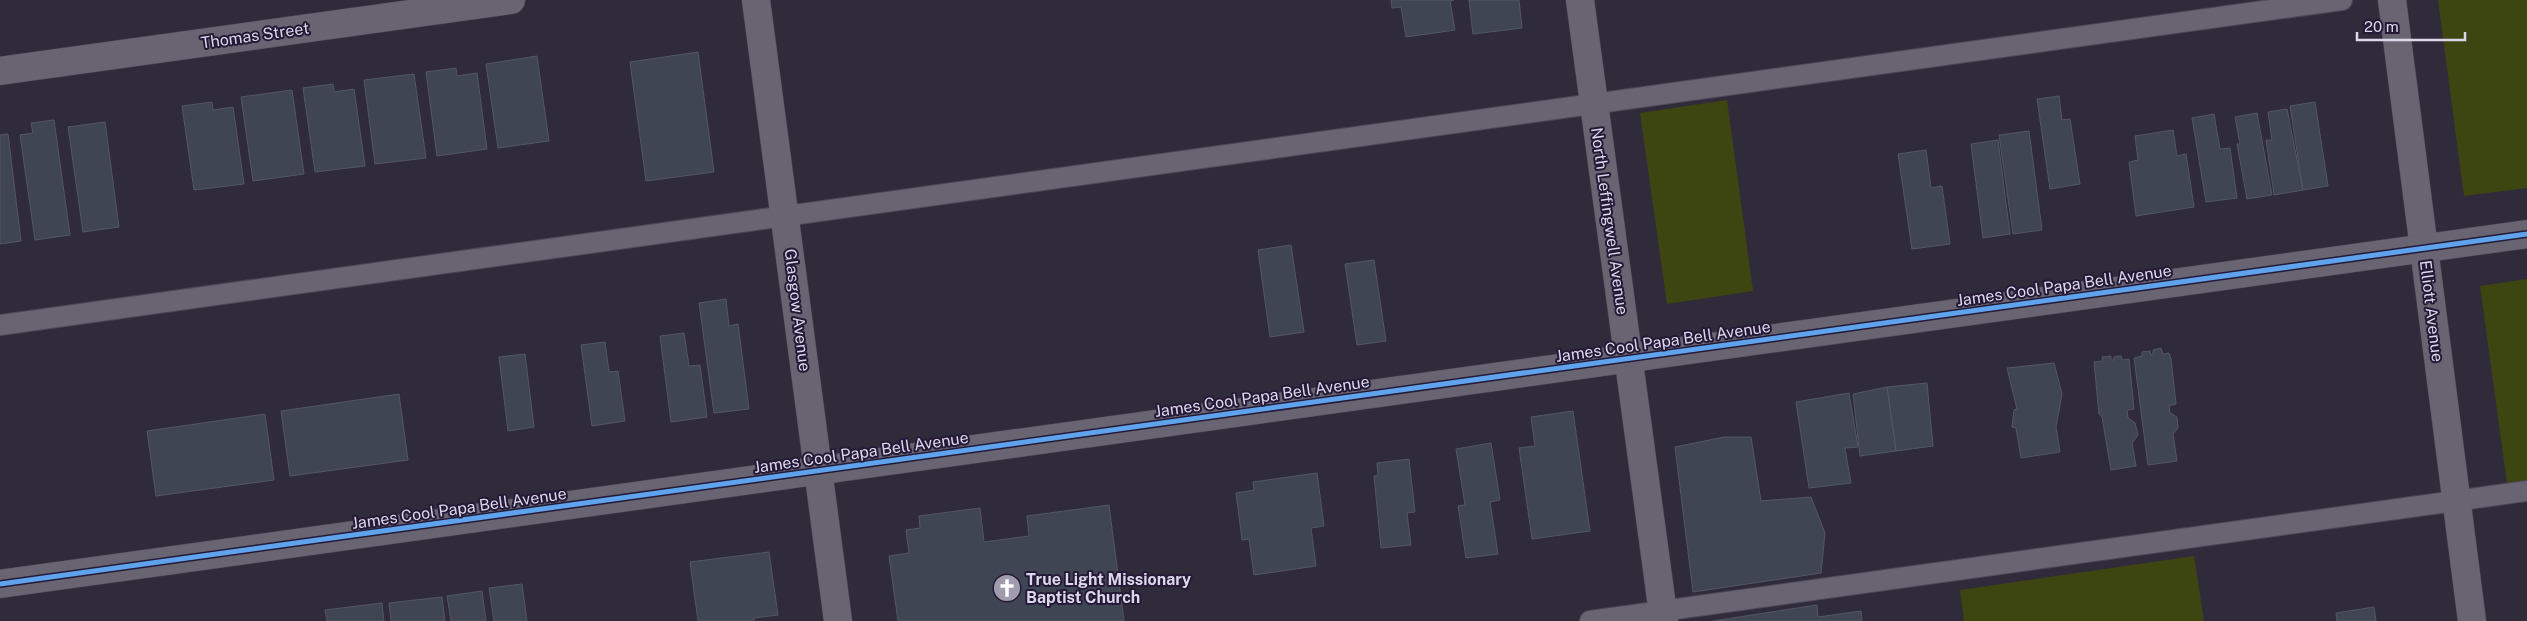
<svg xmlns="http://www.w3.org/2000/svg" width="2527" height="621" font-family="'Public Sans',sans-serif">
  <rect width="100%" height="100%" fill="#302b3b"/>
  <g fill="#3d4511">
    <path d="M2438,0H2527V188L2464,196Z"/>
    <path d="M1727,100L1753,291L1667,304L1640,113Z"/>
    <path d="M2527,279V480L2507,483L2480,286Z"/>
    <path d="M2194,556L2204,621H1964L1960,590Z"/>
  </g>
  <g fill="#404553" stroke="#535763">
    <path d="M1391,0H1454L1450,1L1455,30L1406,37L1401,7L1392,8Z"/>
    <path d="M1469,0H1519L1522,28L1473,34Z"/>
    <path d="M698,52L714,172L646,181L630,62Z"/>
    <path d="M537,56L549,141L498,148L486,64Z"/>
    <path d="M456,68L457,76L477,73L487,149L437,156L426,72Z"/>
    <path d="M414,74L426,158L375,164L364,80Z"/>
    <path d="M333,84L334,92L354,89L365,166L315,172L303,88Z"/>
    <path d="M292,90L304,174L253,181L241,97Z"/>
    <path d="M2059,96L2062,120L2070,119L2080,184L2050,189L2037,99Z"/>
    <path d="M212,102L213,110L233,107L244,184L194,190L182,106Z"/>
    <path d="M2315,102L2328,186L2303,190L2290,106Z"/>
    <path d="M2287,109L2303,190L2274,195L2266,140H2272L2268,112Z"/>
    <path d="M2257,113L2272,195L2247,199L2237,144H2240L2235,117Z"/>
    <path d="M2214,114L2220,149L2230,148L2237,198L2206,202L2192,118Z"/>
    <path d="M54,120L70,235L35,240L20,135L33,133L31,123Z"/>
    <path d="M105,122L119,227L83,232L68,127Z"/>
    <path d="M2173,130L2177,156L2186,154L2194,207L2136,216L2129,162L2138,160L2135,136Z"/>
    <path d="M2029,131L2042,230L2013,234L1999,135Z"/>
    <path d="M8,134L21,241L0,244V135Z"/>
    <path d="M1998,140L2010,234L1983,238L1971,144Z"/>
    <path d="M1926,150L1931,188L1942,186L1950,244L1912,249L1898,154Z"/>
    <path d="M1291,245L1304,332L1270,337L1258,250Z"/>
    <path d="M1374,260L1386,341L1357,345L1345,264Z"/>
    <path d="M726,299L729,326L738,324L749,409L714,413L699,303Z"/>
    <path d="M684,333L689,366L700,365L707,417L671,422L660,336Z"/>
    <path d="M605,342L609,372L618,371L625,421L592,426L581,345Z"/>
    <path d="M2161,348L2163,354L2169,353L2171,359L2176,404L2169,406L2170,413L2177,417L2178,428L2173,434L2177,461L2148,465L2134,358L2142,356V352L2150,351L2151,355L2153,354V350Z"/>
    <path d="M525,354L534,427L508,431L499,357Z"/>
    <path d="M2111,356V360H2114V357L2121,356L2122,360L2129,359L2134,409L2127,410L2128,418L2135,423L2138,435L2132,443L2136,466L2111,470L2102,417L2099,414L2094,362L2103,361L2102,357Z"/>
    <path d="M2054,363L2062,394L2056,427L2060,452L2021,458L2016,428L2012,427L2014,410L2017,409L2007,368Z"/>
    <path d="M1927,383L1933,446L1896,451L1887,387Z"/>
    <path d="M1887,387L1896,451L1860,456L1853,394Z"/>
    <path d="M1849,393L1858,447L1845,448L1851,483L1809,488L1796,402Z"/>
    <path d="M399,394L408,460L290,476L281,411Z"/>
    <path d="M1573,411L1590,531L1532,539L1519,448L1535,446L1531,417Z"/>
    <path d="M265,414L274,480L156,496L147,431Z"/>
    <path d="M1724,437H1751L1761,501L1811,497L1825,533L1821,573L1693,592L1675,447Z"/>
    <path d="M1491,443L1500,500L1490,502L1498,554L1466,558L1458,506L1465,505L1456,449Z"/>
    <path d="M1409,459L1415,512L1407,513L1411,545L1381,548L1374,476L1378,475L1377,463Z"/>
    <path d="M1317,473L1324,526L1311,528L1316,566L1254,575L1249,539L1242,540L1236,493L1254,490L1253,482Z"/>
    <path d="M1109,505L1124,621H898L889,556L909,553L906,530L920,528L919,516L980,508L984,542L1029,536L1027,516Z"/>
    <path d="M769,552L778,615L754,618V621H698L690,562Z"/>
    <path d="M522,584L527,621H494L489,588Z"/>
    <path d="M482,591L486,621H451L447,596Z"/>
    <path d="M442,597L445,621H391L389,603Z"/>
    <path d="M382,603L384,621H327L325,610Z"/>
    <path d="M1817,605L1818,617L1861,611L1862,621H1713Z"/>
    <path d="M2374,607L2376,621H2337L2336,613Z"/>
  </g>
  <g fill="none" stroke-linecap="round" stroke-linejoin="round">
    <defs>
      <g id="service">
        <path d="M0,325L2342,0"/>
        <path d="M1590,621L2527,491"/>
      </g>
      <g id="minor">
        <path d="M756,0L838,621"/>
        <path d="M1580,0L1664,621"/>
        <path d="M2392,0L2472,621"/>
        <path d="M0,71L511,0"/>
        <path d="M0,584L2527,234"/>
      </g>
    </defs>
    <use href="#service" stroke="#4c4756" stroke-width="22"/>
    <use href="#minor" stroke="#4c4756" stroke-width="29"/>
    <use href="#service" stroke="#686471" stroke-width="20"/>
    <use href="#minor" stroke="#686471" stroke-width="28"/>
    <defs>
      <path id="cycleway" d="M0,584L2527,234"/>
    </defs>
    <use href="#cycleway" stroke="#241a37" stroke-width="8"/>
    <use href="#cycleway" stroke="#60a3ed" stroke-width="5"/>
  </g>
  <defs>
    <symbol id="church-disc" viewBox="-11 -11 22 22"><circle r="9.5" fill="#a09bad" stroke="#241a37"/><path d="M-1.2-6h2.4v3.5h3.3v2.4h-3.3V6h-2.4V-.1h-3.3v-2.4h3.3Z" fill="#fff"/></symbol>
  </defs>
  <g fill-rule="evenodd">
    <use href="#church-disc" x="991" y="572" width="32" height="32"/>
  </g>
  <g text-anchor="middle" stroke-width="4" stroke-linejoin="round" paint-order="stroke">
    <g font-size="16" fill="#ddd7eb" stroke="#241a37">
      <text transform="translate(255 35) rotate(-8)" y="6">Thomas Street</text>
      <text transform="translate(1610 221) rotate(82)" y="6">North Leffingwell Avenue</text>
      <text transform="translate(2064 285) rotate(-8)" y="6">James Cool Papa Bell Avenue</text>
      <text transform="translate(798 310) rotate(83)" y="6">Glasgow Avenue</text>
      <text transform="translate(2432 311) rotate(83)" y="6">Elliott Avenue</text>
      <text transform="translate(1663 341) rotate(-8)" y="6">James Cool Papa Bell Avenue</text>
      <text transform="translate(1262 396) rotate(-8)" y="6">James Cool Papa Bell Avenue</text>
      <text transform="translate(861 452) rotate(-8)" y="6">James Cool Papa Bell Avenue</text>
      <text transform="translate(459 508) rotate(-8)" y="6">James Cool Papa Bell Avenue</text>
    </g>
    <g font-size="16" font-weight="bold" fill="#ddd7eb" stroke="#241a37" text-anchor="start">
      <text x="1026" y="585">True Light Missionary<tspan x="1026" dy="18">Baptist Church</tspan></text>
    </g>
  </g>
  <path d="M2357 32v8h108v-8" fill="none" stroke="#ddd7eb" stroke-width="2.5"/>
  <text x="2364" y="32" font-size="15" fill="#ddd7eb" stroke="#241a37" stroke-width="4" paint-order="stroke">20 m</text>
</svg>
